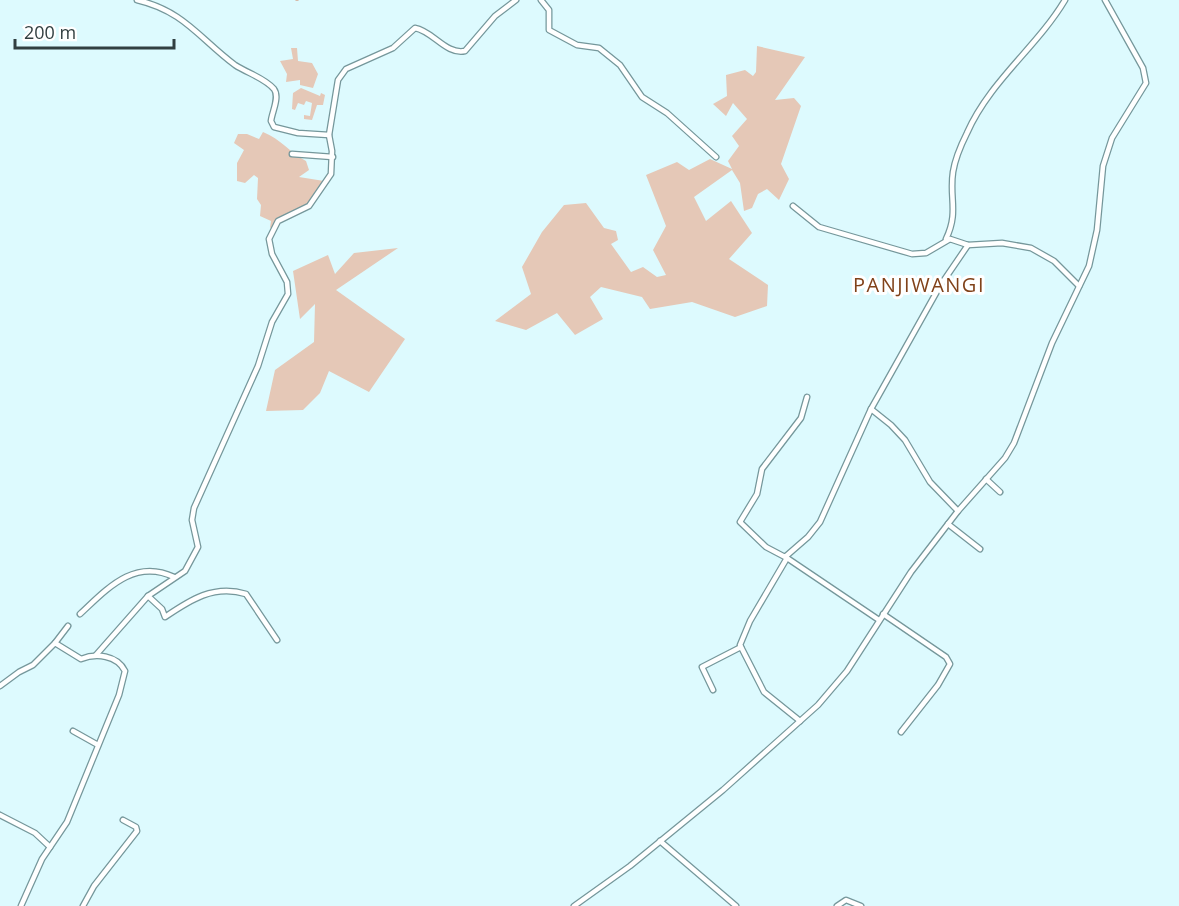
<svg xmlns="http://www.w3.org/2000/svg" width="1179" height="906" font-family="'Open Sans',sans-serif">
  <rect width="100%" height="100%" fill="#ddfafe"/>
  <g fill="#e5c8b7">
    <path d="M757,46L805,57L775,100L794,98L801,106L781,164L789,179L779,200L767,189L758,194L752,208L744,211L740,183L732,170L694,197L706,221L731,201L752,233L729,259L768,285L767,306L735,317L692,302L650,309L642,297L601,287L590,297L603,319L575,335L557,313L526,330L495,321L531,294L522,267L542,232L564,205L586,203L604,228L616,231L618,240L611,244L631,272L643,267L657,277L666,275L653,250L666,226L646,175L677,162L689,170L710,159L732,169L728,161L739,146L732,136L747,119L733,103L726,116L713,104L727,96L726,75L745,70L753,76L756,72Z"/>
    <path d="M291,48H297L298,61L312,63L318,74L313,88L300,85V80L286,82L287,74L280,61L293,59Z"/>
    <path d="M301,88L320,96L321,93L325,95L323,105H317L312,120L304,119V115L310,116L312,103L306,101L304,105L298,103L295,110L292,109L293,93Z"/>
    <path d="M263,132C281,139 289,152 306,161L309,170L299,177L324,181L307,206L270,228L271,221L260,216L261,205L257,199L258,178L254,175L245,183L237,181V163L244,150L234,143L238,134H247L259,139Z"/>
    <path d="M398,248L336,290L405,339L369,392L329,371L320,393L303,410L266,411L275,370L314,342L315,304L300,319L293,271L328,255L335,274L354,253Z"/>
  </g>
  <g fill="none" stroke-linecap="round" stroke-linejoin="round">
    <path stroke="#d4a78f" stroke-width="1.5" d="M296,0H298"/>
    <defs>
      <g id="street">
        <path d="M137,0C184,11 199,38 235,65C247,73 265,78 274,89C280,97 272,112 271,121L274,127L298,133L329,135"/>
        <path d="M541,0L549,10V30L577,45L599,48L620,65L642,97L667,113L716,157"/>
        <path d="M292,154L333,157"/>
        <path d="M793,206L819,227L912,254L926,253L950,239L968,245L1002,243L1031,248L1054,261L1079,286"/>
        <path d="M946,239C959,212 949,198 953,172C955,159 961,145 967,133C990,81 1037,47 1065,0"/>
        <path d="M807,397L801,418L762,469L757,494L740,522L766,547L785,557L808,537L820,522L871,409"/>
        <path d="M986,479L1000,492"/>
        <path d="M958,511L930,482L905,440L891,425L871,409L940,286L968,245"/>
        <path d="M948,524L980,549"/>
        <path d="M787,558L750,621L740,645L764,692L800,721"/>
        <path d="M787,558L879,620"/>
        <path d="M148,596L162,609L165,617C190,600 214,584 246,594L277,640"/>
        <path d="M80,614C107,589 134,558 174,577"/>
        <path d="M883,614L946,657L950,664L938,685L901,732"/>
        <path d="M55,643L68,626"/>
        <path d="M96,655L148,596L185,571L198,547L192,520L194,508L258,366L272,322L288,294L287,282L272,254L269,239L278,221L309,206L331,174L332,151L329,135L338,80L346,69L393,48L415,28C433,31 446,55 465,51L495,16L516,0"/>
        <path d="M0,686L19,672L33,665L55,643L81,659C96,653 117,655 125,671L119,695L67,822L42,859L21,906"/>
        <path d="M713,690L702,667L741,647"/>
        <path d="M73,731L98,745"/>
        <path d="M0,815L35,833L50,847"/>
        <path d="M660,841L736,906"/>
        <path d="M83,906L94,886L137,831L136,827L123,820"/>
        <path d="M574,906L630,866L723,790L818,705L847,671L911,572L958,511L1005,458L1014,443L1052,343L1089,266L1097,230L1103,166L1112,138L1146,83L1143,68L1105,0"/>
        <path d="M837,906L846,900L861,906"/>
      </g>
    </defs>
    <use href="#street" stroke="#75979b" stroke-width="7"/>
    <use href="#street" stroke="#fff" stroke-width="4.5"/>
  </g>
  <g text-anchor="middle" stroke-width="6" stroke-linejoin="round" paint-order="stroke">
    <g font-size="20" letter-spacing="1.5" fill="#80421a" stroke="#fff">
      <text x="919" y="292">PANJIWANGI</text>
    </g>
  </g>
  <path d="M15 39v9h159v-9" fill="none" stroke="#313f41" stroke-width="3"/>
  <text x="24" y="39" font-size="18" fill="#313f41" stroke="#ffffff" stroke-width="4.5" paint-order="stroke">200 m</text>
</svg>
